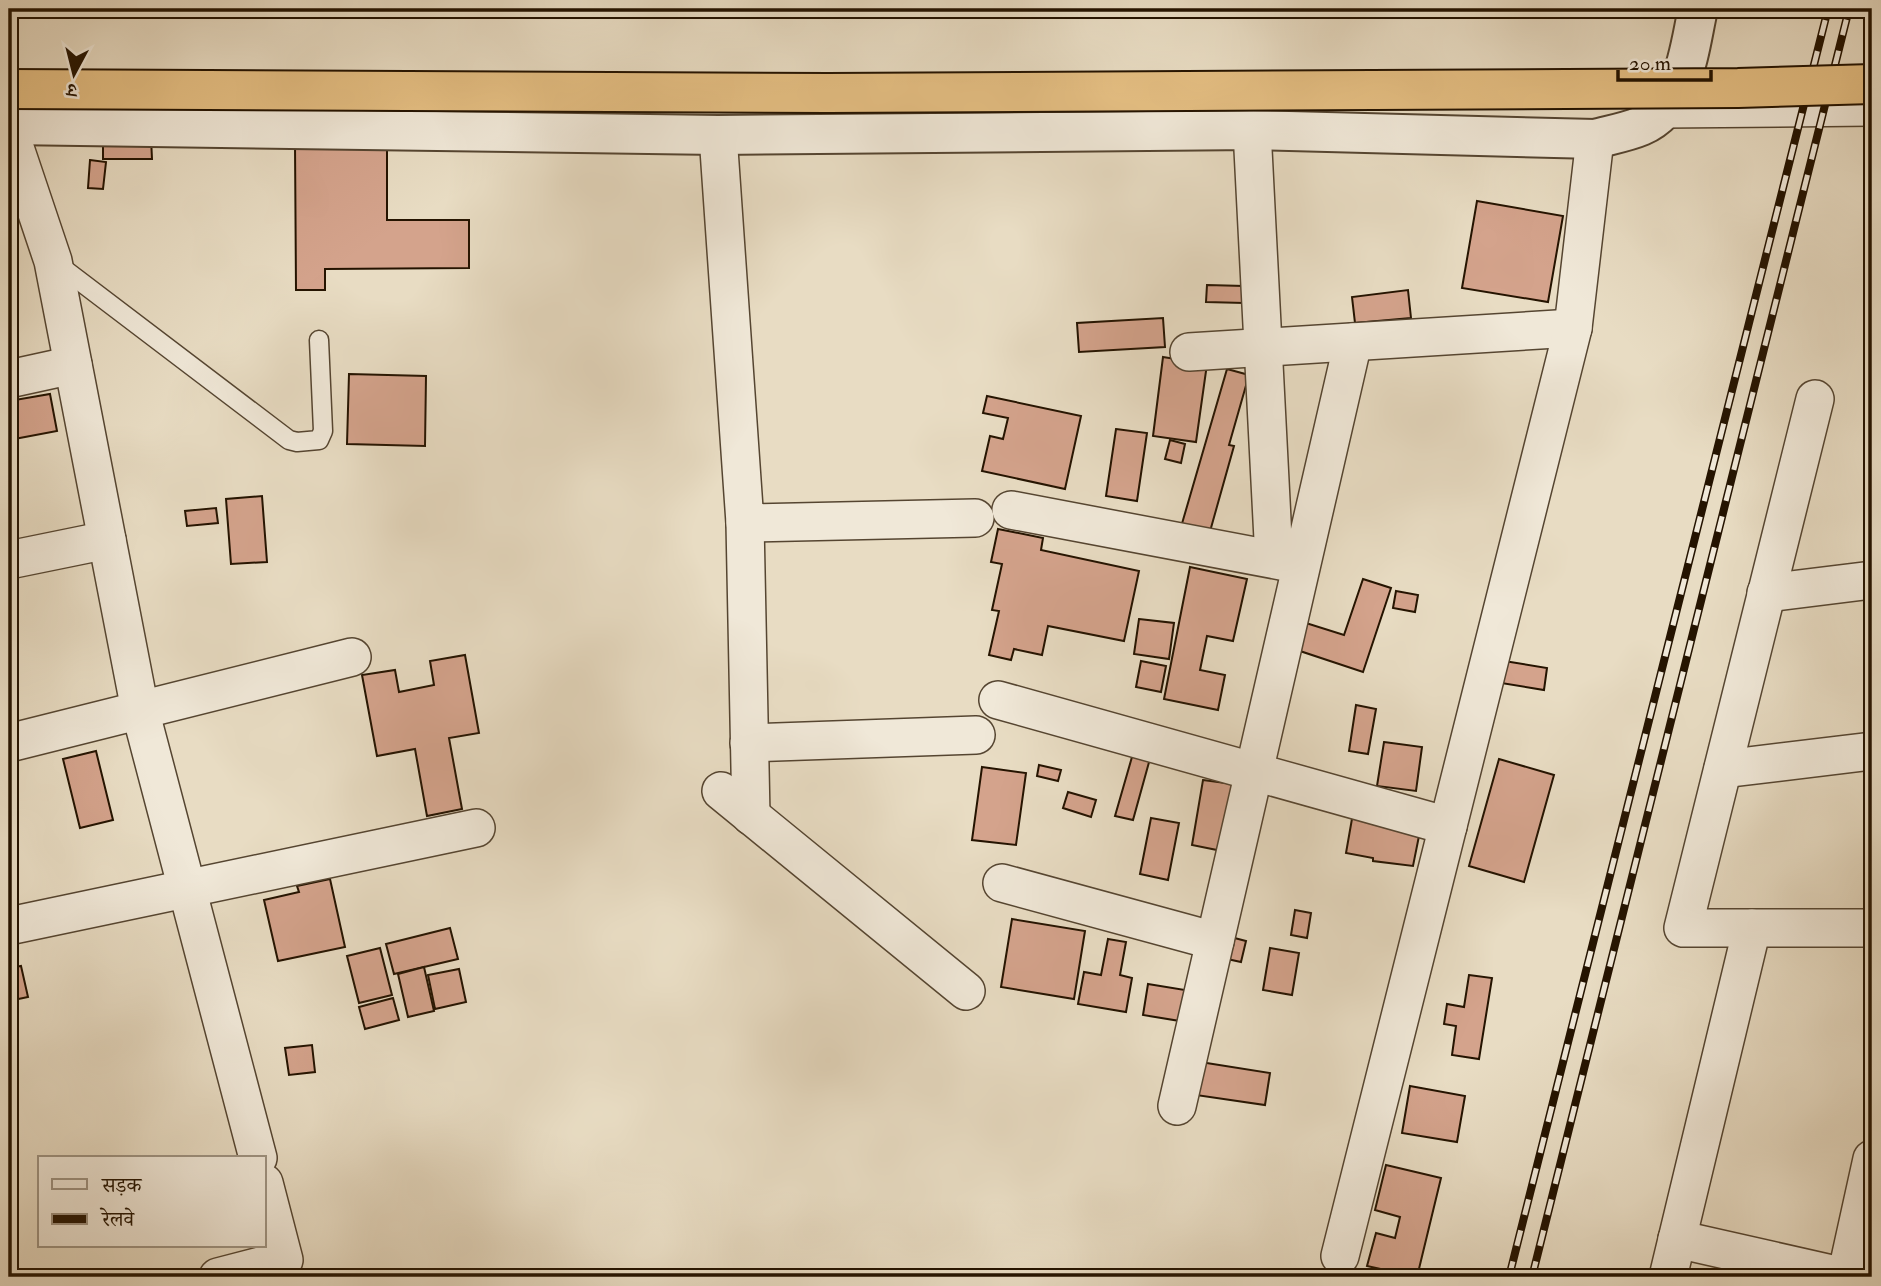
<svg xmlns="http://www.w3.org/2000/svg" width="1881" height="1286" font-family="'IM FELL Double Pica','Noto Serif Devanagari',serif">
  <rect width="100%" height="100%" fill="#e8dcc3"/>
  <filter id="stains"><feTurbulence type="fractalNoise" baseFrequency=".00286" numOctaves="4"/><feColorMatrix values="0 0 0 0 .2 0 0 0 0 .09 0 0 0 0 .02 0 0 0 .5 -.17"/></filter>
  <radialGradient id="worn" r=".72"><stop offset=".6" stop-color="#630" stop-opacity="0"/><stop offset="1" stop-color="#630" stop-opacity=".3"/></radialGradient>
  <g fill="#d4a38c" stroke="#241300" stroke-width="2">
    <path d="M103,138H151L152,159H103Z"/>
    <path d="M295,144H387V220H469V268L325,269V290H296Z"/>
    <path d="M90,160L106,162L103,189L88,188Z"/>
    <path d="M1477,201L1563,216L1548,302L1462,288Z"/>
    <path d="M1207,285L1244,286V303L1206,302Z"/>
    <path d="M1408,290L1411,318L1355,323L1352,297Z"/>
    <path d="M1163,318L1165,347L1079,352L1077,323Z"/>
    <path d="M1163,357L1207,364L1196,442L1153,436Z"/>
    <path d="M1227,369L1249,375L1229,445L1234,446L1209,535L1181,527Z"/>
    <path d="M349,374L426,376L425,446L347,444Z"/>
    <path d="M50,394L57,431L9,440V401Z"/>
    <path d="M987,396L1081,416L1065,489L982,471L990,436L1003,439L1008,418L983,413Z"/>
    <path d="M1116,429L1147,433L1137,501L1106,496Z"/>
    <path d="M1170,440L1185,444L1181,463L1165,459Z"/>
    <path d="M262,496L267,562L231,564L226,499Z"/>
    <path d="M216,508L218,523L187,526L185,511Z"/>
    <path d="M998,529L1043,538L1041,550L1139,571L1124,641L1048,626L1042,655L1014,649L1011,660L989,655L999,611L992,610L1002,564L991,562Z"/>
    <path d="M1190,567L1247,579L1233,641L1207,636L1200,670L1225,675L1218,710L1164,699Z"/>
    <path d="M1363,579L1391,588L1363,672L1297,650L1306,623L1344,635Z"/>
    <path d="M1396,591L1418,595L1415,612L1393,608Z"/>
    <path d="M1139,619L1174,623L1169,659L1134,654Z"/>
    <path d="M465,655L479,733L449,738L462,809L427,816L415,749L377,756L362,675L395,670L399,692L434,685L430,661Z"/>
    <path d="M1498,660L1547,668L1544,690L1495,682Z"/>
    <path d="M1141,661L1166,666L1161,692L1136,687Z"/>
    <path d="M1356,705L1376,709L1368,754L1349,751Z"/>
    <path d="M1384,742L1422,747L1416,791L1377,786Z"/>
    <path d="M1134,750L1151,755L1133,820L1115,816Z"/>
    <path d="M96,751L113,820L80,828L63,759Z"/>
    <path d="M1499,759L1554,775L1524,882L1469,866Z"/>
    <path d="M1039,765L1061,770L1058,781L1037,776Z"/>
    <path d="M982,767L1026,773L1016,845L972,840Z"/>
    <path d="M1203,780L1233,784L1222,851L1192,845Z"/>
    <path d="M1068,792L1096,800L1091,817L1063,808Z"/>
    <path d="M1353,813L1421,826L1413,866L1373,861V858L1346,853Z"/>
    <path d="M1151,818L1179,823L1168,880L1140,874Z"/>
    <path d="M330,879L345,947L278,961L264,900L299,892L297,886Z"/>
    <path d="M1295,910L1311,913L1307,938L1291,935Z"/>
    <path d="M1012,919L1085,931L1074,999L1001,987Z"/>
    <path d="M450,928L458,959L394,974L386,944Z"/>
    <path d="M1223,935L1246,941L1241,962L1218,957Z"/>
    <path d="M1108,939L1126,942L1120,975L1132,978L1126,1012L1078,1004L1084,972L1101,975Z"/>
    <path d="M380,948L392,995L359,1003L347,956Z"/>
    <path d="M1270,948L1299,953L1292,995L1263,990Z"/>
    <path d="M21,966L28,997L9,1001V968Z"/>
    <path d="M424,967L434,1011L408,1017L398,974Z"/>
    <path d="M459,969L466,1002L435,1009L428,975Z"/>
    <path d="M1469,975L1492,978L1479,1059L1452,1055L1456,1026L1444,1024L1447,1004L1464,1007Z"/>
    <path d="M1148,984L1185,990L1180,1021L1143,1015Z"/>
    <path d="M393,998L399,1020L365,1029L359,1007Z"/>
    <path d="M312,1045L315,1072L289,1075L285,1048Z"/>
    <path d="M1194,1061L1270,1073L1265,1105L1189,1094Z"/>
    <path d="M1410,1086L1465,1096L1457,1142L1402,1133Z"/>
    <path d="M1386,1165L1441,1178L1417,1277L1367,1266L1376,1233L1395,1238L1400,1217L1375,1210Z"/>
  </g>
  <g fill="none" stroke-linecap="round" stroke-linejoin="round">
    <defs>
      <path id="service" d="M56,263L289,440L297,442L319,440L323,431L319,340"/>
      <g id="minor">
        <path d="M1663,109L1872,107"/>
        <path d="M9,130L53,261L140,710L258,1158"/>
        <path d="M1252,130L1274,559"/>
        <path d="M718,135L745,523L751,816"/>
        <path d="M1189,352L1573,328"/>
        <path d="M9,379L73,365"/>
        <path d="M1815,399L1683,928H1872"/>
        <path d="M1011,510L1297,564"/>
        <path d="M745,523L975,518"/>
        <path d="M9,560L107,540"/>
        <path d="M1766,593L1872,580"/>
        <path d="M998,700L1448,826"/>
        <path d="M9,743L352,657"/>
        <path d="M749,743L976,735"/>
        <path d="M1723,769L1872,751"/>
        <path d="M721,791L966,991"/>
        <path d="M1002,883L1215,941"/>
        <path d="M9,926L476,828"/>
        <path d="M1177,1106L1353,342"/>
        <path d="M1677,1239L1845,1277"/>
        <path d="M1340,1256L1573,328L1595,139"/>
        <path d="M218,1277L284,1260L264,1183"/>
        <path d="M1668,1277L1752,928"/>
        <path d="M1846,1277L1872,1159"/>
      </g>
      <path id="tertiary" d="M9,125L718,135L1252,130L1595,139C1610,135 1627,132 1641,126C1685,107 1689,49 1698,9"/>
    </defs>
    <use href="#service" stroke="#554531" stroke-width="21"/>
    <use href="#minor" stroke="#554531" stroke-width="40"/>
    <use href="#tertiary" stroke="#554531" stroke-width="42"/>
    <use href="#service" stroke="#f0e8d8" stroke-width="18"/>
    <use href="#minor" stroke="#f0e8d8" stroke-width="37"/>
    <use href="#tertiary" stroke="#f0e8d8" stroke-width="38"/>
    <defs>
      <g id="rail">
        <path d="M1509,1277L1828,9"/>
        <path d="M1532,1277L1849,9"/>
      </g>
    </defs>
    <use href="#rail" stroke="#241300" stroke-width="8"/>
    <use href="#rail" stroke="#f0e8d8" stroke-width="5" stroke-dasharray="16" stroke-linecap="butt"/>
    <defs>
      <path id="trunk-bridge" d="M9,89L828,93L1738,88L1872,84"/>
    </defs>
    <use href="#trunk-bridge" stroke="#241300" stroke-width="42" stroke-linecap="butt"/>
    <use href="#trunk-bridge" stroke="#e4be82" stroke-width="38"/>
  </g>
  <rect width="1881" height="1286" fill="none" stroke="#e8dcc3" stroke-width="35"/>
  <rect x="10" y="10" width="1860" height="1265" fill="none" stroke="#241300" stroke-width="3.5"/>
  <rect x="18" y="18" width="1846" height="1251" fill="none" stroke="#241300" stroke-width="2"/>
  <rect x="38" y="1156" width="228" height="91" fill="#f0e8d8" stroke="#9e9382" stroke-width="2"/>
  <rect x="52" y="1179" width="35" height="10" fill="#f0e8d8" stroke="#9e9382" stroke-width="2"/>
  <text x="102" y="1192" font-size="21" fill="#241300">सड़क</text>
  <rect x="52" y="1214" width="35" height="10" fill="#241300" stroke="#9e9382" stroke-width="2"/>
  <text x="102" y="1226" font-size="21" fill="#241300">रेलवे</text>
  <g transform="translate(74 74) rotate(187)" stroke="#f0e8d8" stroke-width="5" paint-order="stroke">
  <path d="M0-5L12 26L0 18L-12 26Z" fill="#241300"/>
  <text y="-10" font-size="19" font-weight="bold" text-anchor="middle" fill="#241300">उ</text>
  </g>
  <path d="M1618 70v10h93v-10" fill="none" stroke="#241300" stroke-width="3.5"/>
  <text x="1629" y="70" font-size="21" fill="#241300" stroke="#f0e8d8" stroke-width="5" paint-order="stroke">20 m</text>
  <rect width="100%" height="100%" filter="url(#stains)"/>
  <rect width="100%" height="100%" fill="url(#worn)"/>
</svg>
